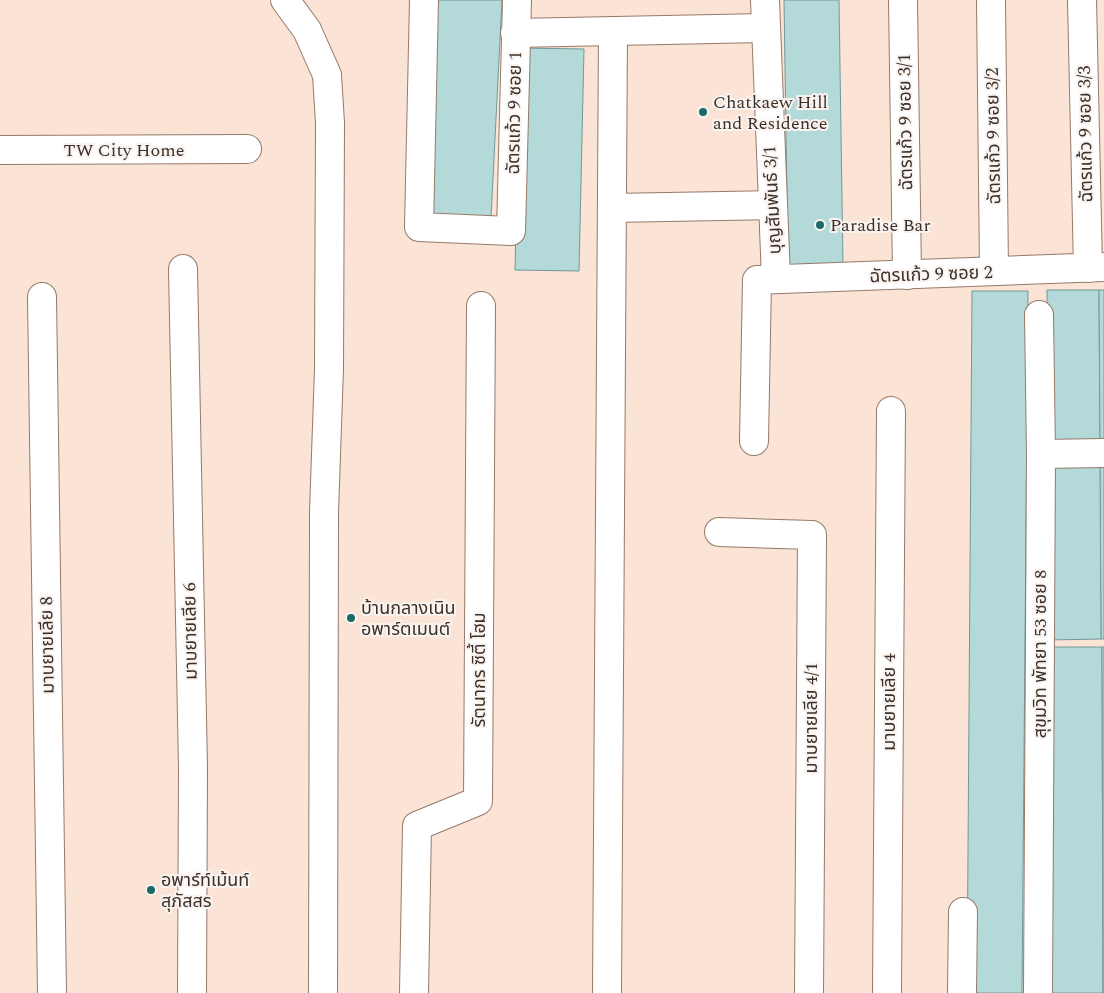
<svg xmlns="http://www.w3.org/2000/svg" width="1104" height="993" font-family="Spectral,'Noto Sans Thai',serif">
  <rect width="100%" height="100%" fill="#fbe3d5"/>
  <g fill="#b3dad8" stroke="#739897">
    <path d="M434,0H502L491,218L424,215Z"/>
    <path d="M784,0H839L843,265L788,266Z"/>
    <path d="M520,48L584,49L579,271L515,270Z"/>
    <path d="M1047,290H1099L1100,440L1048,441Z"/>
    <path d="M1099,290H1104V440H1100Z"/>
    <path d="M972,291H1028L1022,993H967Z"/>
    <path d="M1100,464H1104V639H1101Z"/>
    <path d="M1100,464L1101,639L1048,640L1047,465Z"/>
    <path d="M1047,647H1102L1103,993H1047Z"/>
    <path d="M1102,647H1104V993H1103Z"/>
  </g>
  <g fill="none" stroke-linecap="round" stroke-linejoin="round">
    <defs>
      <g id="minor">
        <path d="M285,0L307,30L327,75L330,123L329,368L324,513L323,993"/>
        <path d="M424,0L419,227L511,231L517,0"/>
        <path d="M765,0L776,279"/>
        <path d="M903,0L907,275"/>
        <path d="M991,0L994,271"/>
        <path d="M1082,0L1088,268"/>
        <path d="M515,33L764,28"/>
        <path d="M0,150L247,149"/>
        <path d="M612,208L773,205"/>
        <path d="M183,269L193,768L192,993"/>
        <path d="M42,297L52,993"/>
        <path d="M754,441L757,280L1104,267"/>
        <path d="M1041,454L1104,453"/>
        <path d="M719,532L812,535L809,993"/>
        <path d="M414,993L417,826L478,801L481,306"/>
        <path d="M607,993L613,31"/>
        <path d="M887,993L891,411"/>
        <path d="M962,993L963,912"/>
        <path d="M1038,993L1041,454L1039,315"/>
      </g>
    </defs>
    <use href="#minor" stroke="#957a6b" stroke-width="30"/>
    <use href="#minor" stroke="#fff" stroke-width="28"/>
  </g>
  <g fill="#1b6867" stroke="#faf4f1" stroke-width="2">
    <circle cx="703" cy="112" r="5"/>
    <circle cx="820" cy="225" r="5"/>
    <circle cx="351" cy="618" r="5"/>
    <circle cx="151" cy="890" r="5"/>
  </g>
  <g text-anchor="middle" stroke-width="4" stroke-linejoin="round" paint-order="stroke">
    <g font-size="18" fill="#3b2f29" stroke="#faf4f1" text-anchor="start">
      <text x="713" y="108">Chatkaew Hill<tspan x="713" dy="21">and Residence</tspan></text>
      <text x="830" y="231">Paradise Bar</text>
      <text x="361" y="614">บ้านกลางเนิน<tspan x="361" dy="21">อพาร์ตเมนต์</tspan></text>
      <text x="161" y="886">อพาร์ท์เม้นท์<tspan x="161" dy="21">สุภัสสร</tspan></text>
    </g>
    <g font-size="18" fill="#3b2f29" stroke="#faf4f1">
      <text transform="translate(514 113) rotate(-89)" y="6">ฉัตรแก้ว 9 ซอย 1</text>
      <text transform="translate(905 122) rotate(-91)" y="6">ฉัตรแก้ว 9 ซอย 3/1</text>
      <text transform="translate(1085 134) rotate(-91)" y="6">ฉัตรแก้ว 9 ซอย 3/3</text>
      <text transform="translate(993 136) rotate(-91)" y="6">ฉัตรแก้ว 9 ซอย 3/2</text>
      <text x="124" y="156">TW City Home</text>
      <text transform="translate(772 200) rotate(-93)" y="6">บุญสัมพันธ์ 3/1</text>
      <text transform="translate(931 274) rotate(-2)" y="6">ฉัตรแก้ว 9 ซอย 2</text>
      <text transform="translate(190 631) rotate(-91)" y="6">มาบยายเลีย 6</text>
      <text transform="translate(47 645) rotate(-91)" y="6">มาบยายเลีย 8</text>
      <text transform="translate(1040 654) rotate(-90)" y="6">สุขุมวิท พัทยา 53 ซอย 8</text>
      <text transform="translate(479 670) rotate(-90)" y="6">รัตนากร ซิตี้ โฮม</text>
      <text transform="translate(889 702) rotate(-90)" y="6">มาบยายเลีย 4</text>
      <text transform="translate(811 718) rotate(-90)" y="6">มาบยายเลีย 4/1</text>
    </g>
  </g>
</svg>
